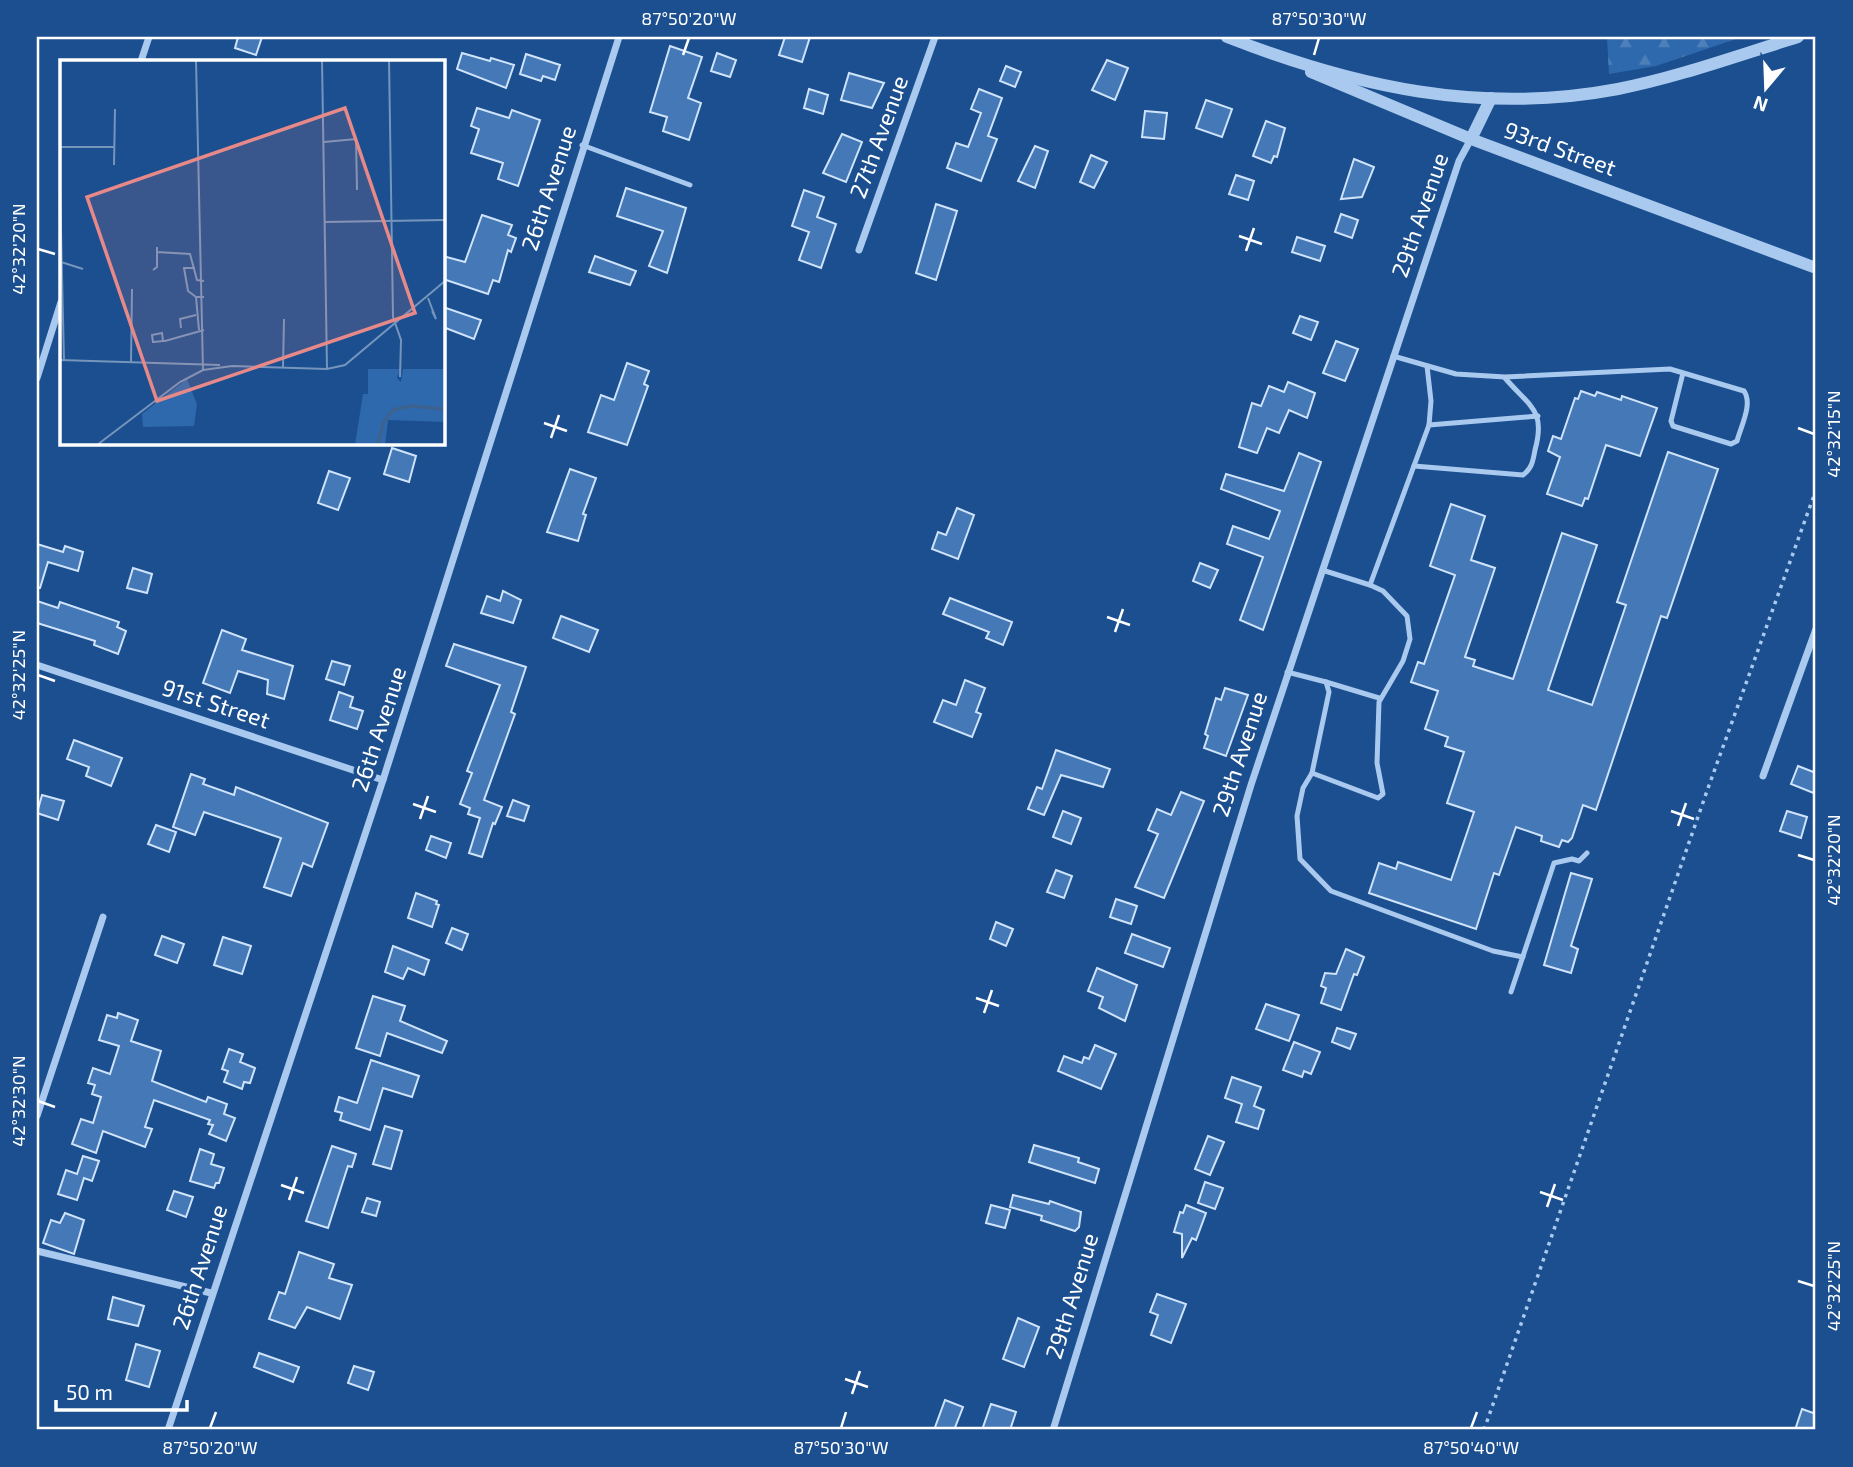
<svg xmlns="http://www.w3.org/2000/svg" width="1853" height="1467" font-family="'Exo 2',sans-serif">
  <defs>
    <pattern id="forest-firs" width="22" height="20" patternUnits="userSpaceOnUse" patternTransform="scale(1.75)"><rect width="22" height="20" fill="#2e69ad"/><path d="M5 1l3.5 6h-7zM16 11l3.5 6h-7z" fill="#4d80b9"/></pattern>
  </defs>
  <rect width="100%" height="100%" fill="#1b4f8f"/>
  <path fill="url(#forest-firs)" d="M1607,37H1742L1656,66L1609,74Z"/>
  <g fill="#4478b7" stroke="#cfe3fa" stroke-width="2">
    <path d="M238,37H262L256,55L235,48Z"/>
    <path d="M785,37H810L802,62L779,55Z"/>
    <path d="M670,46L702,57L688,98L701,103L689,140L663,131L667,117L650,112Z"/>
    <path d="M462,53L490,61L491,58L514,65L506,88L457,69Z"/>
    <path d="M717,53L736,60L730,77L711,71Z"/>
    <path d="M526,54L560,65L555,80L543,76L541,81L520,74Z"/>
    <path d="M1107,60L1128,68L1115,100L1092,90Z"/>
    <path d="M1006,66L1021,72L1015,87L1000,81Z"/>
    <path d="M849,73L884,83L872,108L841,100Z"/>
    <path d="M809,89L828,95L823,114L804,108Z"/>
    <path d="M979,89L1002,98L988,136L997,139L981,181L947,168L956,143L968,147L981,113L971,109Z"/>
    <path d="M1206,100L1232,109L1222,137L1196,128Z"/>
    <path d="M477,108L509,118L512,110L540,120L518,186L498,179L503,163L471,153L479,129L471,126Z"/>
    <path d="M1145,111L1167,113L1164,139L1142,137Z"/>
    <path d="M1266,121L1285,128L1277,157L1274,156L1271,163L1253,156Z"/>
    <path d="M842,134L862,142L846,182L823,173Z"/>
    <path d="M1035,146L1048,151L1035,188L1018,181Z"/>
    <path d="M1091,155L1107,162L1094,188L1080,182Z"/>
    <path d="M1354,159L1374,167L1362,197L1341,199Z"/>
    <path d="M1236,175L1254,181L1248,200L1229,194Z"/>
    <path d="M626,188L686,208L667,273L649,266L663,231L617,216Z"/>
    <path d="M804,190L824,197L817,217L836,224L821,268L799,260L809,232L792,226Z"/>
    <path d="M936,204L957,211L936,280L916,273Z"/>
    <path d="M1341,214L1358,220L1352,238L1335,232Z"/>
    <path d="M482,215L512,225L508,235L516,238L511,252L508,250L499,282L493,280L488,294L443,279V256L465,262Z"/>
    <path d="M1297,237L1325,246L1320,261L1292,252Z"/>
    <path d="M595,256L636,271L630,285L589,272Z"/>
    <path d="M443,307L481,320L474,339L443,327Z"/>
    <path d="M1300,316L1318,322L1311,340L1293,333Z"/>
    <path d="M1336,341L1358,349L1345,381L1323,373Z"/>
    <path d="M627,363L649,371L644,384L648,386L627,445L588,432L601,395L614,400Z"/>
    <path d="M1288,382L1315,393L1307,418L1289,410L1279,433L1267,428L1257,453L1239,447L1252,403L1261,406L1269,386L1284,392Z"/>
    <path d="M1581,391L1595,396L1597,392L1621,400L1622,396L1657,408L1640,456L1606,445L1588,499L1585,498L1582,506L1547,494L1560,457L1548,451L1553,436L1561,439L1575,398L1578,399Z"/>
    <path d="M392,448L416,456L409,482L384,474Z"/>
    <path d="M1668,452L1718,469L1667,618L1661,616L1596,810L1583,805L1572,838L1568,842L1562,840L1559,847L1541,841L1542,836L1516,827L1499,875L1494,873L1476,929L1369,893L1379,863L1396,869L1398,862L1451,880L1474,812L1447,803L1464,752L1445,746L1448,737L1425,729L1438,691L1411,682L1418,662L1424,664L1455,575L1430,566L1451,504L1485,516L1471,560L1495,568L1465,657L1475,660L1473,666L1513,679L1562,533L1597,545L1548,690L1592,705L1626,605L1617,602Z"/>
    <path d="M1299,453L1321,462L1263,630L1240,620L1263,557L1227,544L1233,526L1269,539L1280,511L1221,489L1226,474L1284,491Z"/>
    <path d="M570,469L596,478L583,514L586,515L578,541L547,532Z"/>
    <path d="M329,471L350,478L338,510L318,503Z"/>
    <path d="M957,508L974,515L958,559L932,549L938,532L946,535Z"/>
    <path d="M37,544L63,552L65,546L83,552L78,571L48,562L40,588H37Z"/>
    <path d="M1200,563L1218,570L1210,588L1193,581Z"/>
    <path d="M133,568L152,574L147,593L127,588Z"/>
    <path d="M503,591L521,600L513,623L481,613L487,596L500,601Z"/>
    <path d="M950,598L1012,622L1003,645L986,638L989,632L943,614Z"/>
    <path d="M37,601L58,608L60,602L119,622L117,627L126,631L118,654L94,645L95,641L37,623Z"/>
    <path d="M561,616L598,630L589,652L553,638Z"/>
    <path d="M222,630L246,639L242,650L293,666L284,699L267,694L268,680L238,671L230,693L203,683Z"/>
    <path d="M454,644L526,667L511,712L515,714L484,800L502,807L495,824L493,823L482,857L469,853L480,818L468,814L470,808L460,804L472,773L467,771L500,685L446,666Z"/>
    <path d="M332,661L350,666L344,685L326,679Z"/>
    <path d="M965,680L985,688L976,712L981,714L972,737L934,722L943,700L956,705Z"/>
    <path d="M1225,688L1248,695L1226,756L1204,748L1208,736L1205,734L1216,698L1221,700Z"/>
    <path d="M339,692L353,697L350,707L363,711L357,729L330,720Z"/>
    <path d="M74,740L122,758L111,786L86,776L89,767L67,759Z"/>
    <path d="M1056,750L1110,769L1103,787L1061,775L1044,815L1028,809L1037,787L1042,789Z"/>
    <path d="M1798,766L1816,773V794L1791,784Z"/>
    <path d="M191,774L205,779L203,784L234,795L236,787L328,823L312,867L303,863L291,896L264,887L281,838L204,812L195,835L173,827Z"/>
    <path d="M1181,792L1204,801L1164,898L1135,887L1158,834L1148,830L1157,809L1171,815Z"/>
    <path d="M42,795L64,801L58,820L37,813Z"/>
    <path d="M513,800L529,806L524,821L507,816Z"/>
    <path d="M1063,811L1081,818L1071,844L1053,837Z"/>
    <path d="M1787,811L1807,817L1801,838L1780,831Z"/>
    <path d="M156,825L176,832L169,852L148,844Z"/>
    <path d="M431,836L451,843L446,858L426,850Z"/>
    <path d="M1056,870L1072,876L1064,898L1047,892Z"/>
    <path d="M1571,873L1592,879L1571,946L1578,949L1571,973L1544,965Z"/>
    <path d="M416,893L437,901L436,904L439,905L432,927L408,918Z"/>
    <path d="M1116,899L1137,906L1131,924L1110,917Z"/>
    <path d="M996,922L1013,929L1006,946L990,939Z"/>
    <path d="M452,928L468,934L462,950L446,943Z"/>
    <path d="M1132,934L1170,948L1163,967L1125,953Z"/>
    <path d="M162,936L184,944L177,963L155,955Z"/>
    <path d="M223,937L251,946L242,974L214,965Z"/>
    <path d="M393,946L429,960L424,975L408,968L403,979L385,972Z"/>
    <path d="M1346,949L1364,957L1357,975L1354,974L1341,1010L1321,1003L1326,988L1321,986L1325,973L1336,974Z"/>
    <path d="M1097,968L1137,985L1125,1021L1099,1008L1103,997L1088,991Z"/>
    <path d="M373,996L405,1006L400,1021L447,1041L442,1053L387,1033L380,1056L356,1048Z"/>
    <path d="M1266,1004L1299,1015L1289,1041L1256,1029Z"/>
    <path d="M118,1013L138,1020L131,1041L161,1051L152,1081L206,1102L208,1097L227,1104L224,1114L235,1118L226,1141L209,1134L213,1125L208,1124L210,1120L154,1100L145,1127L152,1129L145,1147L103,1131L96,1153L72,1144L81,1119L93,1123L101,1097L92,1094L95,1085L88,1083L93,1068L110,1074L119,1046L99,1040L107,1015L117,1018Z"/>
    <path d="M1337,1028L1356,1034L1350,1049L1332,1042Z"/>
    <path d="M1294,1042L1320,1052L1311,1074L1304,1071L1302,1077L1283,1070Z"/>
    <path d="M1095,1045L1116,1054L1101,1089L1058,1071L1064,1056L1082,1063L1084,1057L1089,1059Z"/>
    <path d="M229,1049L243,1054L240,1062L255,1068L250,1083L244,1082L242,1089L224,1082L228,1071L222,1069Z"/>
    <path d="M371,1060L419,1076L412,1097L383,1088L370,1130L340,1120L342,1113L335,1111L339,1097L357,1103Z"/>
    <path d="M1232,1077L1261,1087L1254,1106L1264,1110L1258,1129L1236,1122L1242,1104L1225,1098Z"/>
    <path d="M385,1126L402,1131L391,1169L373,1164Z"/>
    <path d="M1208,1136L1224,1142L1210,1175L1195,1169Z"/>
    <path d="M1034,1145L1079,1158L1078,1162L1099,1169L1095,1183L1029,1162Z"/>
    <path d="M332,1146L356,1154L352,1167L348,1166L328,1228L306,1221Z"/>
    <path d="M200,1149L214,1154L211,1164L224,1168L219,1183H216L214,1188L190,1181Z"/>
    <path d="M83,1156L99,1161L92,1181L84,1178L77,1200L58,1194L66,1170L77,1174Z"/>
    <path d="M1205,1182L1223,1188L1215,1209L1198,1203Z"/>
    <path d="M174,1191L193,1197L186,1217L167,1210Z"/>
    <path d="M1013,1195L1049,1204L1050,1201L1081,1212L1079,1227L1075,1231L1041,1220L1042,1216L1010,1207Z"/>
    <path d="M367,1198L380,1202L376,1216L362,1212Z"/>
    <path d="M991,1205L1010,1210L1005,1228L986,1223Z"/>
    <path d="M1186,1205L1206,1213L1196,1240L1192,1238L1182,1258V1234L1174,1232L1180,1212L1183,1213Z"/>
    <path d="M65,1213L84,1220L74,1254L43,1243L51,1220L60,1223Z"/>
    <path d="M299,1252L334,1264L329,1278L352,1285L340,1319L307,1307L295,1328L269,1319L279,1292L285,1294Z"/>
    <path d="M1157,1294L1186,1304L1171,1343L1151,1335L1158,1315L1150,1312Z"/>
    <path d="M113,1297L144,1306L138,1326L108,1319Z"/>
    <path d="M1018,1318L1039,1327L1024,1367L1003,1359Z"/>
    <path d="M136,1344L160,1351L149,1387L126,1380Z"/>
    <path d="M259,1353L299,1367L293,1382L254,1367Z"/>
    <path d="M354,1366L374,1372L368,1390L348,1383Z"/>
    <path d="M945,1400L963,1407L954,1430H934Z"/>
    <path d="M991,1404L1016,1412L1010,1430H982Z"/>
    <path d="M1802,1409L1816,1414V1430H1795Z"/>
  </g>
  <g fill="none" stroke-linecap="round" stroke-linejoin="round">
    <path stroke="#a9c9ee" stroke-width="3.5" stroke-dasharray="3.5 5" stroke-linecap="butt" d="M1484,1430L1707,791L1816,490"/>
    <g stroke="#a9c9ee" stroke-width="5">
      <path d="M582,145L690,185"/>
      <path d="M1393,356L1456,374L1505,377L1670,369L1744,391C1753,404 1741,426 1737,441L1731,444L1673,426L1671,421L1683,373"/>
      <path d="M1429,425L1538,416"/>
      <path d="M1414,466L1523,475C1532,468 1533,461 1535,450C1546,410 1530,407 1505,378"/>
      <path d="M1322,570L1370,585L1429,425L1431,401L1427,366"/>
      <path d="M1287,672L1326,682L1329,692L1312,773L1303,788L1297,816L1300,859L1331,891L1493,951L1523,957"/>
      <path d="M1326,682L1379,698"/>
      <path d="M1312,773L1378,798L1383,794L1377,763L1379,702L1403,661L1410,639L1407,616L1383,591L1370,585"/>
      <path d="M1511,992L1554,863L1572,859L1579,861L1587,853"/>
    </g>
    <g stroke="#a9c9ee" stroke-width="7">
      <path d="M141,61L149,37"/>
      <path d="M859,250L935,37"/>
      <path d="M37,378L61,302"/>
      <path d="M37,665L383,780"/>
      <path d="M1763,776L1816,629"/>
      <path d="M37,1116L103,917"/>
      <path d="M37,1251L211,1293"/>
      <path d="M168,1430L383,780L619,37"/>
      <path d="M1053,1430L1251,785L1459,161L1471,139"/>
    </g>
    <g stroke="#a9c9ee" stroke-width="12">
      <path d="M1227,37C1355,87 1481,115 1618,89C1679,77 1739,55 1798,37"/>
      <path d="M1311,72L1471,139L1816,268"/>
      <path d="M1471,139L1491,98"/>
    </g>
  </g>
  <path fill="none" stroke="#fff" stroke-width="2.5" d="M683,55L689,38M1314,55L1319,38M1239,236L1262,244M38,249L55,254M1246,251L1254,228M544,423L567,431M1798,428L1814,434M551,438L559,415M1107,617L1130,625M1115,632L1123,609M38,675L55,681M413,804L436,812M1671,811L1694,819M420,819L428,796M1678,826L1686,803M1798,855L1814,860M976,998L999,1006M984,1013L992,990M38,1101L55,1107M281,1185L304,1193M1540,1192L1563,1200M289,1200L297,1177M1547,1207L1555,1184M1798,1281L1814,1286M845,1379L868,1387M852,1394L860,1371M210,1428L216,1412M841,1428L846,1412M1471,1428L1477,1412"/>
  <g text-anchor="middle" stroke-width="7" stroke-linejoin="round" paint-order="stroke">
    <g font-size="23" fill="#fff" stroke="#1b4f8f">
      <text transform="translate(879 137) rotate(-70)" y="8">27th Avenue</text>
      <text transform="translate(1560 149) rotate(20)" y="8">93rd Street</text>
      <text transform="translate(549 188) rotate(-72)" y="8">26th Avenue</text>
      <text transform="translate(1420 215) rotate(-71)" y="8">29th Avenue</text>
      <text transform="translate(216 704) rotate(18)" y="8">91st Street</text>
      <text transform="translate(379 729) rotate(-72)" y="8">26th Avenue</text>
      <text transform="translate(1240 754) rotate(-72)" y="8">29th Avenue</text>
      <text transform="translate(200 1267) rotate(-72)" y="8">26th Avenue</text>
      <text transform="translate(1072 1296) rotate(-73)" y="8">29th Avenue</text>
    </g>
  </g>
  <g transform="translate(60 60)">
    <rect width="385" height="385" fill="#1b4f8f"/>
    <path d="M308,309H340L337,318L341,322L343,309H385V362L328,360L325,385H295L303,334H308ZM127,319L137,344L134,366L83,367L82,354Z" fill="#2e69ad"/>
    <path fill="none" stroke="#3c6290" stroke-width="3.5" d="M318,385L323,363L333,350L351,346L385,349"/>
    <path fill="none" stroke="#7695bc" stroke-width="2" d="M136,0L143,310M262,0L267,309M329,0L333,257L341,280L340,317M264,82L296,79L297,130M0,87H55M54,105L55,49M0,126L4,301M264,162L385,160M97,192L130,194L137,220L144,221M1,202L23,209M135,208H124L128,231L136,237M93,210L97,207V187M368,238L376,259L372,251M121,268L120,259L136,255M139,270L136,237H144M103,281L102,273L92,275L93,282H94L103,281H105L144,270M0,300L160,305M71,302L72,229M223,308L224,259M37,385L120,322L143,310L172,306L267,309L285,305L385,221"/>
    <path fill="#e88989" fill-opacity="0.15" stroke="#e88989" stroke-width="3.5" d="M285,48L355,253L97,341L27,137Z"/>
    <rect width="385" height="385" fill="none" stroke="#fff" stroke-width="3.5"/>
  </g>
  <rect width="1853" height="1467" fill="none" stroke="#1b4f8f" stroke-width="77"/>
  <g transform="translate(1766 88) rotate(199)" stroke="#1b4f8f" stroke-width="5" paint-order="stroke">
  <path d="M0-5L12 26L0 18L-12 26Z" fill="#ffffff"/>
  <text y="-10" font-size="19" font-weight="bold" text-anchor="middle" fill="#ffffff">N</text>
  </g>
  <path d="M56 1400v10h131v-10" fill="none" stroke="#ffffff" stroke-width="3.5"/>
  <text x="66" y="1400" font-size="21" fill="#ffffff" stroke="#1b4f8f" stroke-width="5" paint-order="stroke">50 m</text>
  <rect x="38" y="38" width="1776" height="1390" fill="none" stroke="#fff" stroke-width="2.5"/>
  <g font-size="18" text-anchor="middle" fill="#fff">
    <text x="689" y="25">87°50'20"W</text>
    <text x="1319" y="25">87°50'30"W</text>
    <text transform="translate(19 249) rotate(-90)" y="6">42°32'20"N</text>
    <text transform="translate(1834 434) rotate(-90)" y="6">42°32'15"N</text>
    <text transform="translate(19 675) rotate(-90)" y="6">42°32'25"N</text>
    <text transform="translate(1834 860) rotate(-90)" y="6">42°32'20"N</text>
    <text transform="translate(19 1101) rotate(-90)" y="6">42°32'30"N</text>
    <text transform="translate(1834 1286) rotate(-90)" y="6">42°32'25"N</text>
    <text x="210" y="1454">87°50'20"W</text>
    <text x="841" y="1454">87°50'30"W</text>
    <text x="1471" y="1454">87°50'40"W</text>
  </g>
</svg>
